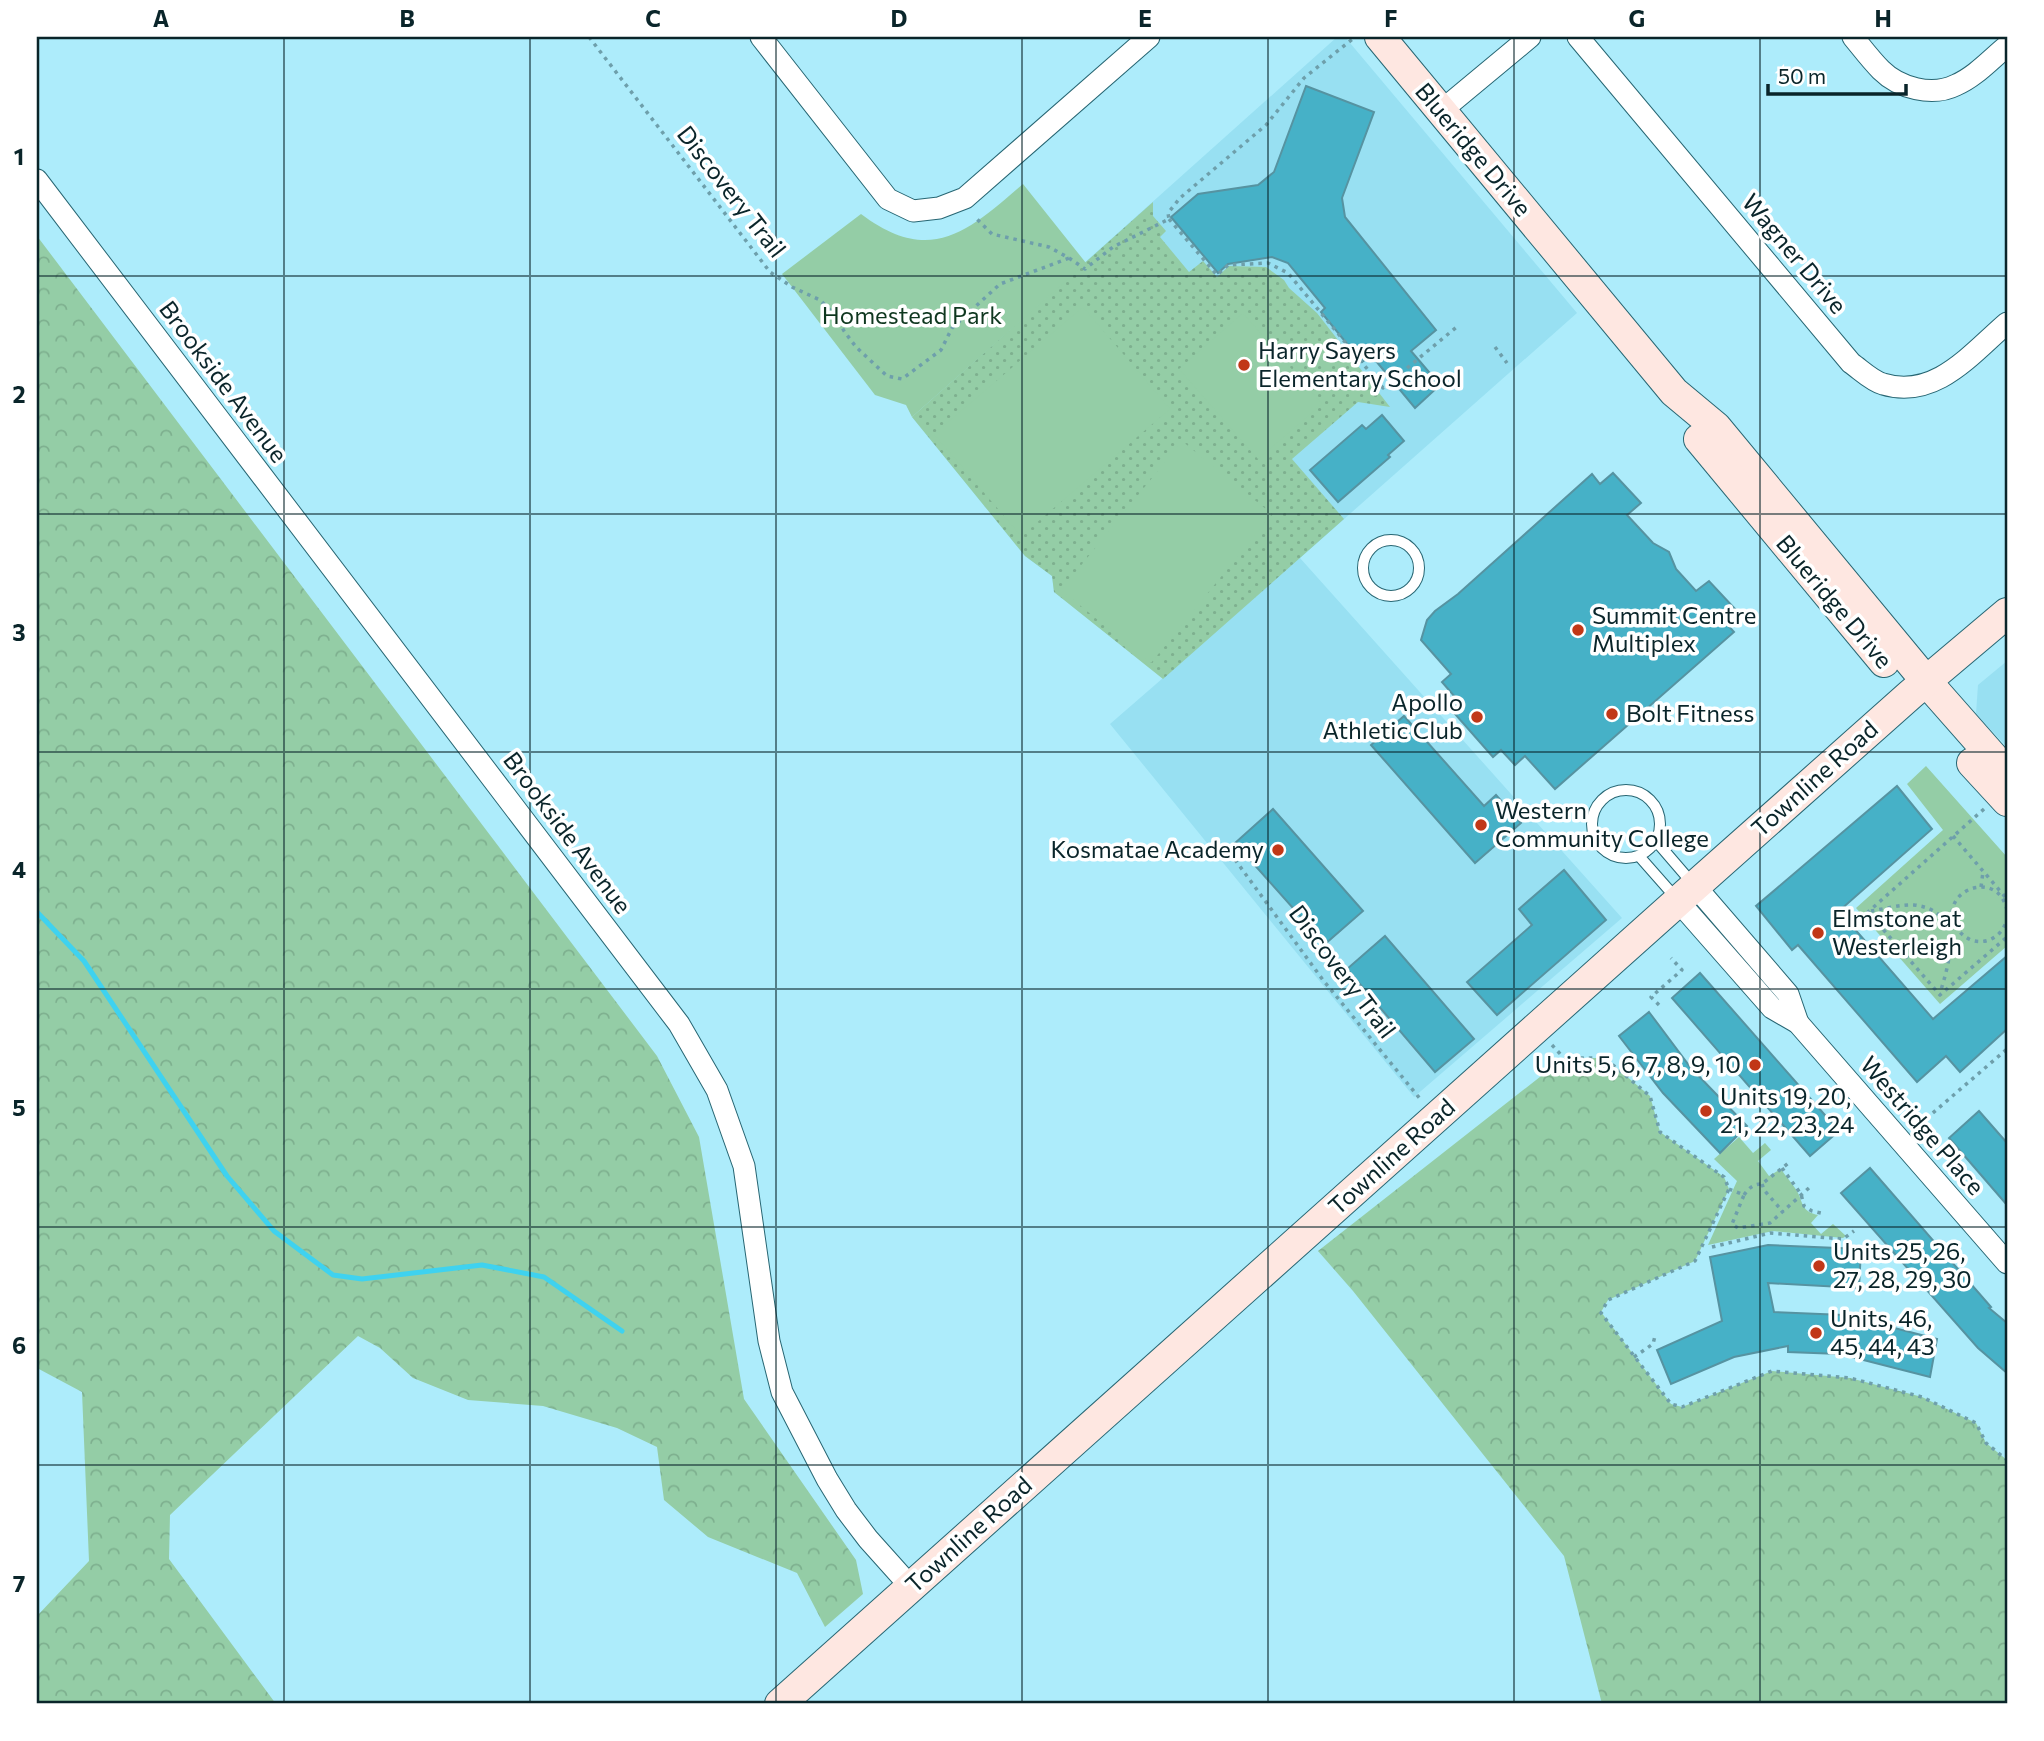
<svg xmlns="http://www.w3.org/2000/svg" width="2044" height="1741" font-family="Commissioner,sans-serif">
  <defs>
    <pattern id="grass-dots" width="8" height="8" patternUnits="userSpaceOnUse" patternTransform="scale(1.75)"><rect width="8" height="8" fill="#94cda6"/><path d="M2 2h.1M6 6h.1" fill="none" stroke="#7eb08f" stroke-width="1.8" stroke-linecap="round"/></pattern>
    <pattern id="forest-crowns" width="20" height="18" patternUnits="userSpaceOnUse" patternTransform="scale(1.75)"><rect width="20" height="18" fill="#94cda6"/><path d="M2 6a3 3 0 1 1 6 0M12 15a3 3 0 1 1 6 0" fill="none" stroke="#7eb08f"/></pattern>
  </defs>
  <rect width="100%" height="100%" fill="#adecfb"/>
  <g fill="#98e0f2">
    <path d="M1337,37H1345L1577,313L1300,558L1622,918L1414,1097L1110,724L1163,678L1054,592L1052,576L1025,556L912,417Z"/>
    <path d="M2007,661V747L1976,714L1978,685Z"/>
  </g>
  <path fill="url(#grass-dots)" d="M1153,202V216L1166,231L1160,237L1189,272L1203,261L1217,277L1229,266L1266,267L1284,280L1289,288L1317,313L1390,407L1358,402L1292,459L1344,519L1163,679L1054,592L1052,576L1025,556L912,417Z"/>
  <g fill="url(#forest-crowns)">
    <path d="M37,236L657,1056L699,1137L744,1399L856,1560L863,1594L825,1627L797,1573L708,1537L664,1500L657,1447L617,1428L543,1406L468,1400L413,1378L380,1348L358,1336L170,1515L169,1559L276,1704H37V1616L89,1561L82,1392L37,1368Z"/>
    <path d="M1564,1058H1598L1607,1060L1650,1096L1660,1132L1724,1177L1729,1189L1695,1261L1608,1300L1601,1312L1671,1404L1682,1407L1772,1371L1850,1378L1922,1397L1976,1423L1986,1443L2007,1460V1704H1602L1564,1556L1353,1291L1318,1251Z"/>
  </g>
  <g fill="#94cda6">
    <path d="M1023,184L1086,263L912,417L906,405L875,395L782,274L861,214C930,266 968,232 1023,184Z"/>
    <path d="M1083,307L1170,409L1021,536L934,434Z"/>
    <path d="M1243,313L1322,404L1258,459L1179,369Z"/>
    <path d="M1182,441L1272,514L1151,663L1061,590Z"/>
    <path d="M1926,766L2007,857V946L1940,1004L1856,908L1943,830L1907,784Z"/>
    <path d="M1739,1137L1753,1153L1765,1143L1771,1150L1758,1161L1769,1176L1781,1169C1786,1177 1795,1186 1799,1195C1803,1206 1804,1212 1818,1215L1811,1223L1821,1234L1833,1224L1846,1236L1843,1238L1773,1231L1708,1245L1737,1181L1714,1159Z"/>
  </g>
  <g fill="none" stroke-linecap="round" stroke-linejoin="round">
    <path stroke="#3fd2ef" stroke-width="5" d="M37,912L84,961L227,1176L274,1231L333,1275L362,1279L482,1265L544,1277L622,1331"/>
  </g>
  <g fill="#46b1c7" stroke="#5693a1" stroke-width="2">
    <path d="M1306,86L1374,112L1342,198L1345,217L1436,330L1411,351L1440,385L1415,408L1371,355L1362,362L1321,312L1325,308L1288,263L1272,257L1228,264L1218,273L1171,217L1198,194L1258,185L1274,172Z"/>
    <path d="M1382,415L1404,441L1388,455L1390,457L1338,502L1310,470L1362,425L1366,429Z"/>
    <path d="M1613,473L1641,503L1627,515L1653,543L1669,552L1676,569L1696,591L1709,581L1736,610L1724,621L1734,632L1555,789L1525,756L1515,765L1501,750L1493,757L1447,705L1456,698L1442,682L1451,674L1421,640L1427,620L1435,611L1458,594L1592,474L1600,484Z"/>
    <path d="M1404,716L1484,806L1496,795L1521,823L1475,863L1371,745Z"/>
    <path d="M1897,786L1932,829L1839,911L1933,1019L2007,956V1029L1960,1072L1946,1056L1917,1082L1798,945L1792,950L1756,906Z"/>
    <path d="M1273,809L1363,911L1325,944L1235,843Z"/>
    <path d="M1564,870L1606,920L1497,1015L1467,982L1532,925L1519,909Z"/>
    <path d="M1385,936L1474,1039L1435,1072L1347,969Z"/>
    <path d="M1700,973L1839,1131L1810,1156L1672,998Z"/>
    <path d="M1649,1012L1691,1068L1747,1126L1720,1153L1663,1093L1619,1036Z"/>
    <path d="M1979,1111L2007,1143V1205L1949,1138Z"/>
    <path d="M1870,1168L1991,1307L1989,1308L2007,1323V1373L1978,1348L1841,1193Z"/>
    <path d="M1768,1245L1861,1249L1859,1288L1768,1283L1774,1312L1844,1315L1937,1339L1930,1377L1840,1354L1788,1352V1346L1734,1357L1671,1384L1657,1350L1722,1321L1710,1257Z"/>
  </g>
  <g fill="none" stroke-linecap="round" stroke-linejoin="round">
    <defs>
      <g id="lane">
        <circle cx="1391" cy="568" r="28"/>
        <circle cx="1626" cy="824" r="34"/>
        <path d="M1656,841L1693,884"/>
        <path d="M1639,856L1676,898"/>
      </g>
      <g id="street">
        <path d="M761,37L888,199L913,211L939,208L965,198L1149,37"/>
        <path d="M1578,37L1851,363C1861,370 1872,381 1883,384C1935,400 1971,354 2007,323"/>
        <path d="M1853,37C1862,48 1871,60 1881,70C1899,88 1932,97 1956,85C1975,77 1991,59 2007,46"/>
        <path d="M1441,111L1530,37"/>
        <path d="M37,180L679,1024L717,1090L744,1166L769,1341L782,1392L827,1479L846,1510L868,1539L911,1587"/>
        <path d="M1695,886L1788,994L1798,1023"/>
        <path d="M1678,901L1772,1008L1798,1023L2007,1263"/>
      </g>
      <g id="secondary">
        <path d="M1380,37L1674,392L1716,427L1926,681L2007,773"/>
        <path d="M1699,439L1884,662"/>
        <path d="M1972,763L2007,801"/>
        <path d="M780,1704L1695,886L1911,694L2007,613"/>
      </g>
    </defs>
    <use href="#lane" stroke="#276673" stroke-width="12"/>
    <use href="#street" stroke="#276673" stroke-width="23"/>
    <use href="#secondary" stroke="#276673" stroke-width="32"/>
    <g stroke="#6e9fab" stroke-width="3.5" stroke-dasharray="3.5 5" stroke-linecap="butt">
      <path d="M589,37L770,272L792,287L820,300L837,317L844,331L856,347L887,376L902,379L941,350L952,328L1000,284L1069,258L1049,247L992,234L974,216"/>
      <path d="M1169,219L1217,275L1228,265L1268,263L1288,273L1383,388L1459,325"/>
      <path d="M1069,258L1085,269L1113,247L1169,219L1168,213L1180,198L1266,125L1304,78L1355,37"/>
      <path d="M1495,347L1507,363"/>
      <path d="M1984,809L1868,912L1940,995L2007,937"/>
      <path d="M1953,836L2007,899"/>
      <path d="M1225,846L1323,980L1421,1100"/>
      <path d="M1981,887L1983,872"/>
      <path d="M2007,910C1998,868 1939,890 1955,925C1959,932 1964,937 1971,940C1988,946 2005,934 2007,917"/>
      <path d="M1871,911C1885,909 1901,904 1914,905C1965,911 1950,961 1940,993"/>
      <path d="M1659,1005L1651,997L1682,970L1671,958"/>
      <path d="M1552,1045L1564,1058H1598L1607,1060L1650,1096L1660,1132L1724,1177L1729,1189L1695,1261L1608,1300L1601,1313L1671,1404L1682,1407L1772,1371L1850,1378L1922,1397L1976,1423L1986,1443L2007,1460"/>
      <path d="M1920,1124L2007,1049"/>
      <path d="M1782,1168L1801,1194L1804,1206L1812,1211L1821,1213"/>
      <path d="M1762,1184L1764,1190L1783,1212"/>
      <path d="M1729,1189L1744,1195L1732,1224L1738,1228L1770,1223L1810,1187"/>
      <path d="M1744,1195C1749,1188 1753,1184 1762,1184L1791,1161"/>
      <path d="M1712,1247L1770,1233L1843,1239L1854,1231"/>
      <path d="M1634,1357L1653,1344L1655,1336"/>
    </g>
    <use href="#lane" stroke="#fff" stroke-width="10"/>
    <use href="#street" stroke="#fff" stroke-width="21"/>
    <use href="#secondary" stroke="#fee7e1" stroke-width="30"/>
  </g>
  <path fill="none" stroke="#0a252a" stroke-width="2" stroke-opacity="0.55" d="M284,37V1704M530,37V1704M776,37V1704M1022,37V1704M1268,37V1704M1514,37V1704M1760,37V1704M37,276H2007M37,514H2007M37,752H2007M37,989H2007M37,1227H2007M37,1465H2007"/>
  <g fill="#c13717" stroke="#fff" stroke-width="2.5">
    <circle cx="1244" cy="365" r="7"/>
    <circle cx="1578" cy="630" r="7"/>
    <circle cx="1612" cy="714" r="7"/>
    <circle cx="1477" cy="717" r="7"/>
    <circle cx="1481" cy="825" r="7"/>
    <circle cx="1278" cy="850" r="7"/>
    <circle cx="1818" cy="933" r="7"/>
    <circle cx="1755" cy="1065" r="7"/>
    <circle cx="1706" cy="1111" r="7"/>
    <circle cx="1819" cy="1266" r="7"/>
    <circle cx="1816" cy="1333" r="7"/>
  </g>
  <g text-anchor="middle" stroke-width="7" stroke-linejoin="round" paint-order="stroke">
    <g font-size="24" fill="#0a252a" stroke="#fff">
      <text transform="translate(1473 150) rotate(50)" y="8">Blueridge Drive</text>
      <text transform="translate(731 192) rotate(52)" y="8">Discovery Trail</text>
      <text transform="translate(1794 254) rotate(50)" y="8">Wagner Drive</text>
      <text transform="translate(223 382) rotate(53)" y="8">Brookside Avenue</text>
      <text transform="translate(1834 602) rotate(50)" y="8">Blueridge Drive</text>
      <text transform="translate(1815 779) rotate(-42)" y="8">Townline Road</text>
      <text transform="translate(567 833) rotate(53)" y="8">Brookside Avenue</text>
      <text transform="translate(1342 972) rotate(53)" y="8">Discovery Trail</text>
      <text transform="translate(1922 1126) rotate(49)" y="8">Westridge Place</text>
      <text transform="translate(1392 1157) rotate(-42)" y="8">Townline Road</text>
      <text transform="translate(969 1535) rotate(-42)" y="8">Townline Road</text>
    </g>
    <g font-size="24" fill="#0f371f" stroke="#fff">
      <text x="912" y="324">Homestead Park</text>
    </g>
    <g font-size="24" fill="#0a252a" stroke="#fff" text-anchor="start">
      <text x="1258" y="359">Harry Sayers<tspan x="1258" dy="28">Elementary School</tspan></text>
      <text x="1592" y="624">Summit Centre<tspan x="1592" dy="28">Multiplex</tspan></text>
      <text x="1463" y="711" text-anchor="end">Apollo<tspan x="1463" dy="28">Athletic Club</tspan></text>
      <text x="1626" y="722">Bolt Fitness</text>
      <text x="1495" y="819">Western<tspan x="1495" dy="28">Community College</tspan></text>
      <text x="1264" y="858" text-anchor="end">Kosmatae Academy</text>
      <text x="1832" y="927">Elmstone at<tspan x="1832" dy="28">Westerleigh</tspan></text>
      <text x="1741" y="1073" text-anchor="end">Units 5, 6, 7, 8, 9, 10</text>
      <text x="1720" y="1105">Units 19, 20,<tspan x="1720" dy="28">21, 22, 23, 24</tspan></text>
      <text x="1833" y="1260">Units 25, 26,<tspan x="1833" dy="28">27, 28, 29, 30</tspan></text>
      <text x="1830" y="1327">Units, 46,<tspan x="1830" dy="28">45, 44, 43</tspan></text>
    </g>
  </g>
  <rect width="2044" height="1741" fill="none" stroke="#ffffff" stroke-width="77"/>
  <path d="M1768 84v10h138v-10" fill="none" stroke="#0a252a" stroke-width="3.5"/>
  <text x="1778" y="84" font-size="21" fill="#0a252a" stroke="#ffffff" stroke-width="5" paint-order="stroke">50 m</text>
  <rect x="38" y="38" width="1968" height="1664" fill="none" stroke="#0a252a" stroke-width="2.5"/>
  <g font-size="23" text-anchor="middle" font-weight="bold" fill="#0a252a">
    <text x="161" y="27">A</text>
    <text x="407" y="27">B</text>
    <text x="653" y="27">C</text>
    <text x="899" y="27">D</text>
    <text x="1145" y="27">E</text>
    <text x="1391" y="27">F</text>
    <text x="1637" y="27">G</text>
    <text x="1883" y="27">H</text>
    <text x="19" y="165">1</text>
    <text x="19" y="403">2</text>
    <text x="19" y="641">3</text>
    <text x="19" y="878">4</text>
    <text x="19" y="1116">5</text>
    <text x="19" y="1354">6</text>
    <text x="19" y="1592">7</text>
  </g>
</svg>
